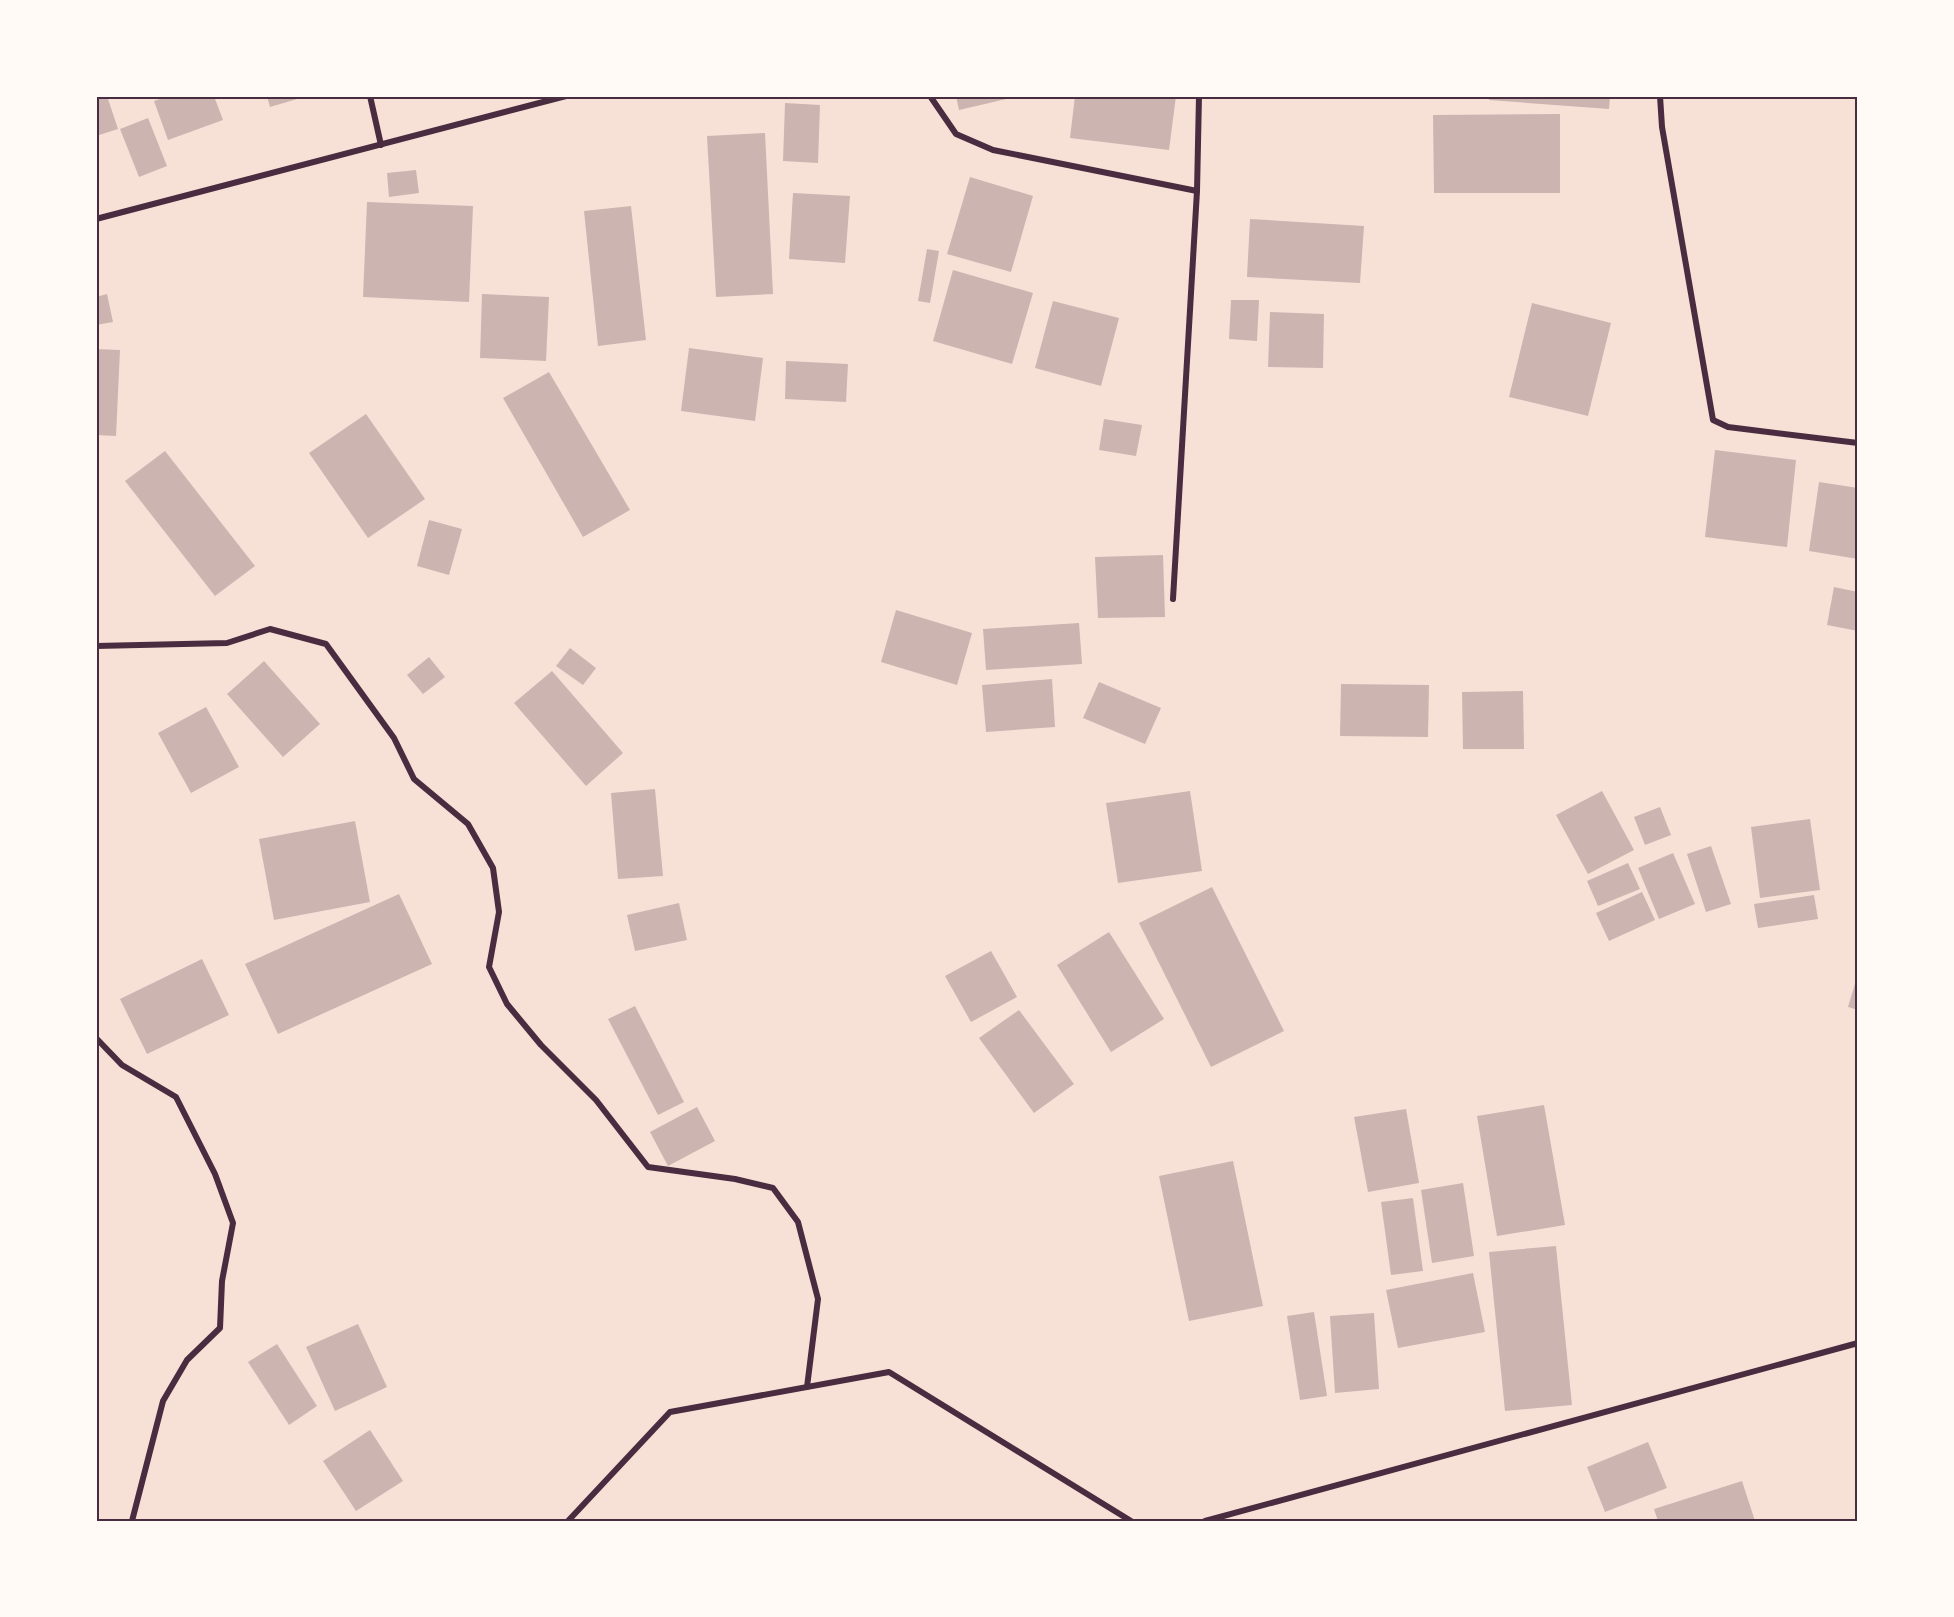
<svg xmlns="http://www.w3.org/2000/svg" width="1954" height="1617" font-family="'Exo 2',sans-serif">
  <rect width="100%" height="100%" fill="#f7e1d7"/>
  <g fill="#ccb4b1">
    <path d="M96,96H107L118,129L96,136Z"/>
    <path d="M168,96H214L223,120L168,140L154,101Z"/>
    <path d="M267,96H304V97L270,107Z"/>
    <path d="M956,96H1014L1015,97L959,110Z"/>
    <path d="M1075,96H1176L1169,150L1070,138Z"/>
    <path d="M1489,96H1610L1609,109L1489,100Z"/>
    <path d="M785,103L820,105L818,163L783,161Z"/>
    <path d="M1560,114V193H1434L1433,115Z"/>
    <path d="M148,118L167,166L139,177L120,129Z"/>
    <path d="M765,133L773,294L716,297L707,136Z"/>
    <path d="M416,170L419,193L389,197L387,173Z"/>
    <path d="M970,177L1033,196L1011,272L947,254Z"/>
    <path d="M793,193L850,196L845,263L789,259Z"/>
    <path d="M367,202L473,206L469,302L363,297Z"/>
    <path d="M631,206L646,340L598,346L584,211Z"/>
    <path d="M1250,219L1364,226L1360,283L1247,277Z"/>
    <path d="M927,249L939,251L930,303L918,301Z"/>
    <path d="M953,270L1033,293L1012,364L933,341Z"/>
    <path d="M107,294L113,322L96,325V297Z"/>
    <path d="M482,294L549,297L546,361L480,358Z"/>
    <path d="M1231,300H1259L1257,341L1229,339Z"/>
    <path d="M1053,301L1119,318L1101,386L1035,368Z"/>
    <path d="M1532,303L1611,323L1588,416L1509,397Z"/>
    <path d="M1270,312L1324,314L1323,368L1268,367Z"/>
    <path d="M689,348L763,358L755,421L681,411Z"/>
    <path d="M96,349L120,350L116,436L96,435Z"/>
    <path d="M786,361L848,364L846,402L785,399Z"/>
    <path d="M549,372L630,510L583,537L503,398Z"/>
    <path d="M366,414L425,499L368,538L309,453Z"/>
    <path d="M1104,419L1142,425L1136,456L1099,450Z"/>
    <path d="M1715,450L1796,460L1787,547L1705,537Z"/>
    <path d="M165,451L255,566L215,596L125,481Z"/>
    <path d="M1819,482L1858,488V559L1809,551Z"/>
    <path d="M429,520L462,529L449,575L417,566Z"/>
    <path d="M1163,555L1165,617L1098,618L1095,557Z"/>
    <path d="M1834,587L1858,592V631L1827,625Z"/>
    <path d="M896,610L972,633L957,685L881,662Z"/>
    <path d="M1079,623L1082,664L986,670L983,629Z"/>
    <path d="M570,648L596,668L583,685L556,666Z"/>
    <path d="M429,657L445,677L423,694L407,675Z"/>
    <path d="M264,661L320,724L283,757L227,694Z"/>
    <path d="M552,671L623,753L586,786L514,703Z"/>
    <path d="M1052,679L1055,727L986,732L982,685Z"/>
    <path d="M1099,682L1161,708L1145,744L1083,718Z"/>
    <path d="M1341,684L1429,685L1428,737L1340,736Z"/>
    <path d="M1523,691L1524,749H1463L1462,692Z"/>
    <path d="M206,707L239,767L191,793L158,733Z"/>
    <path d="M655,789L663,876L618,879L611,793Z"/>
    <path d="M1190,791L1202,871L1118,883L1106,803Z"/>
    <path d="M1602,791L1634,850L1588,874L1556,815Z"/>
    <path d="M1660,807L1671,835L1645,845L1634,817Z"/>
    <path d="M1810,819L1820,890L1760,898L1751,827Z"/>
    <path d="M355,821L370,902L274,920L259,839Z"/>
    <path d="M1711,846L1731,904L1706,912L1687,854Z"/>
    <path d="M1673,853L1695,904L1659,919L1638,868Z"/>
    <path d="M1628,863L1640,889L1598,906L1587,881Z"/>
    <path d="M1212,887L1284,1031L1211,1067L1139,923Z"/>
    <path d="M1642,892L1655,920L1609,941L1596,913Z"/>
    <path d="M399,894L432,964L278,1034L245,964Z"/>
    <path d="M1814,895L1818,919L1758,928L1754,904Z"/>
    <path d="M679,903L687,940L635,951L627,915Z"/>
    <path d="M1109,932L1164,1019L1111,1052L1057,965Z"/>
    <path d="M991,951L1017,997L971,1022L945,976Z"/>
    <path d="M202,959L229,1015L147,1054L120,999Z"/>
    <path d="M1857,977H1858V1010L1848,1007Z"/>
    <path d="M635,1006L684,1102L658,1115L608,1019Z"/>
    <path d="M1019,1010L1074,1084L1034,1113L979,1038Z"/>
    <path d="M1544,1105L1565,1225L1497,1236L1477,1116Z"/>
    <path d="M697,1107L715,1141L668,1166L650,1132Z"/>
    <path d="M1406,1109L1419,1183L1368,1192L1354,1117Z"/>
    <path d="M1233,1161L1263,1306L1189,1321L1159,1176Z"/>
    <path d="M1463,1183L1474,1256L1432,1263L1421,1190Z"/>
    <path d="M1413,1198L1423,1271L1391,1275L1381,1202Z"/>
    <path d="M1556,1246L1572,1405L1505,1411L1489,1252Z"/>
    <path d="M1473,1273L1485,1332L1398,1348L1386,1290Z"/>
    <path d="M1314,1312L1327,1396L1300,1400L1287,1316Z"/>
    <path d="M1374,1313L1379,1389L1335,1393L1330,1316Z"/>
    <path d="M358,1324L387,1387L335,1411L306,1347Z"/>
    <path d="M277,1344L317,1406L289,1425L248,1362Z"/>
    <path d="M370,1430L403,1481L356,1511L323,1461Z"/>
    <path d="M1648,1442L1667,1488L1605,1512L1587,1467Z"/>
    <path d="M1742,1481L1755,1521H1658L1654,1509Z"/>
  </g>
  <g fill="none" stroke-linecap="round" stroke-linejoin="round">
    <g stroke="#4a2c40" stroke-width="6">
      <path d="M370,96L381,145"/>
      <path d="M930,96L956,134L993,150L1197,191"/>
      <path d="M1660,96L1662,127L1713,420L1728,427L1858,443"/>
      <path d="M96,219L566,96"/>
      <path d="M1173,599L1197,191L1199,96"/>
      <path d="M96,646L227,643L270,629L326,644L394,738L414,779L468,824L493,868L499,912L489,967L507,1004L541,1045L596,1100L648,1167L735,1179L773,1188L798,1222L818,1299L807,1387"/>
      <path d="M96,1038L122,1065L176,1097L215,1174L233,1223L222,1281L220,1328L187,1360L163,1401L132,1521"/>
      <path d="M568,1521L670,1412L889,1372L1131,1521"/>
      <path d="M1205,1521L1858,1343"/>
    </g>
  </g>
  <rect width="1954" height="1617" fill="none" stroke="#fffaf5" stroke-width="195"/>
  <rect x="98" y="98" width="1758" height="1422" fill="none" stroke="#4a2c40" stroke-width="2"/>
</svg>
